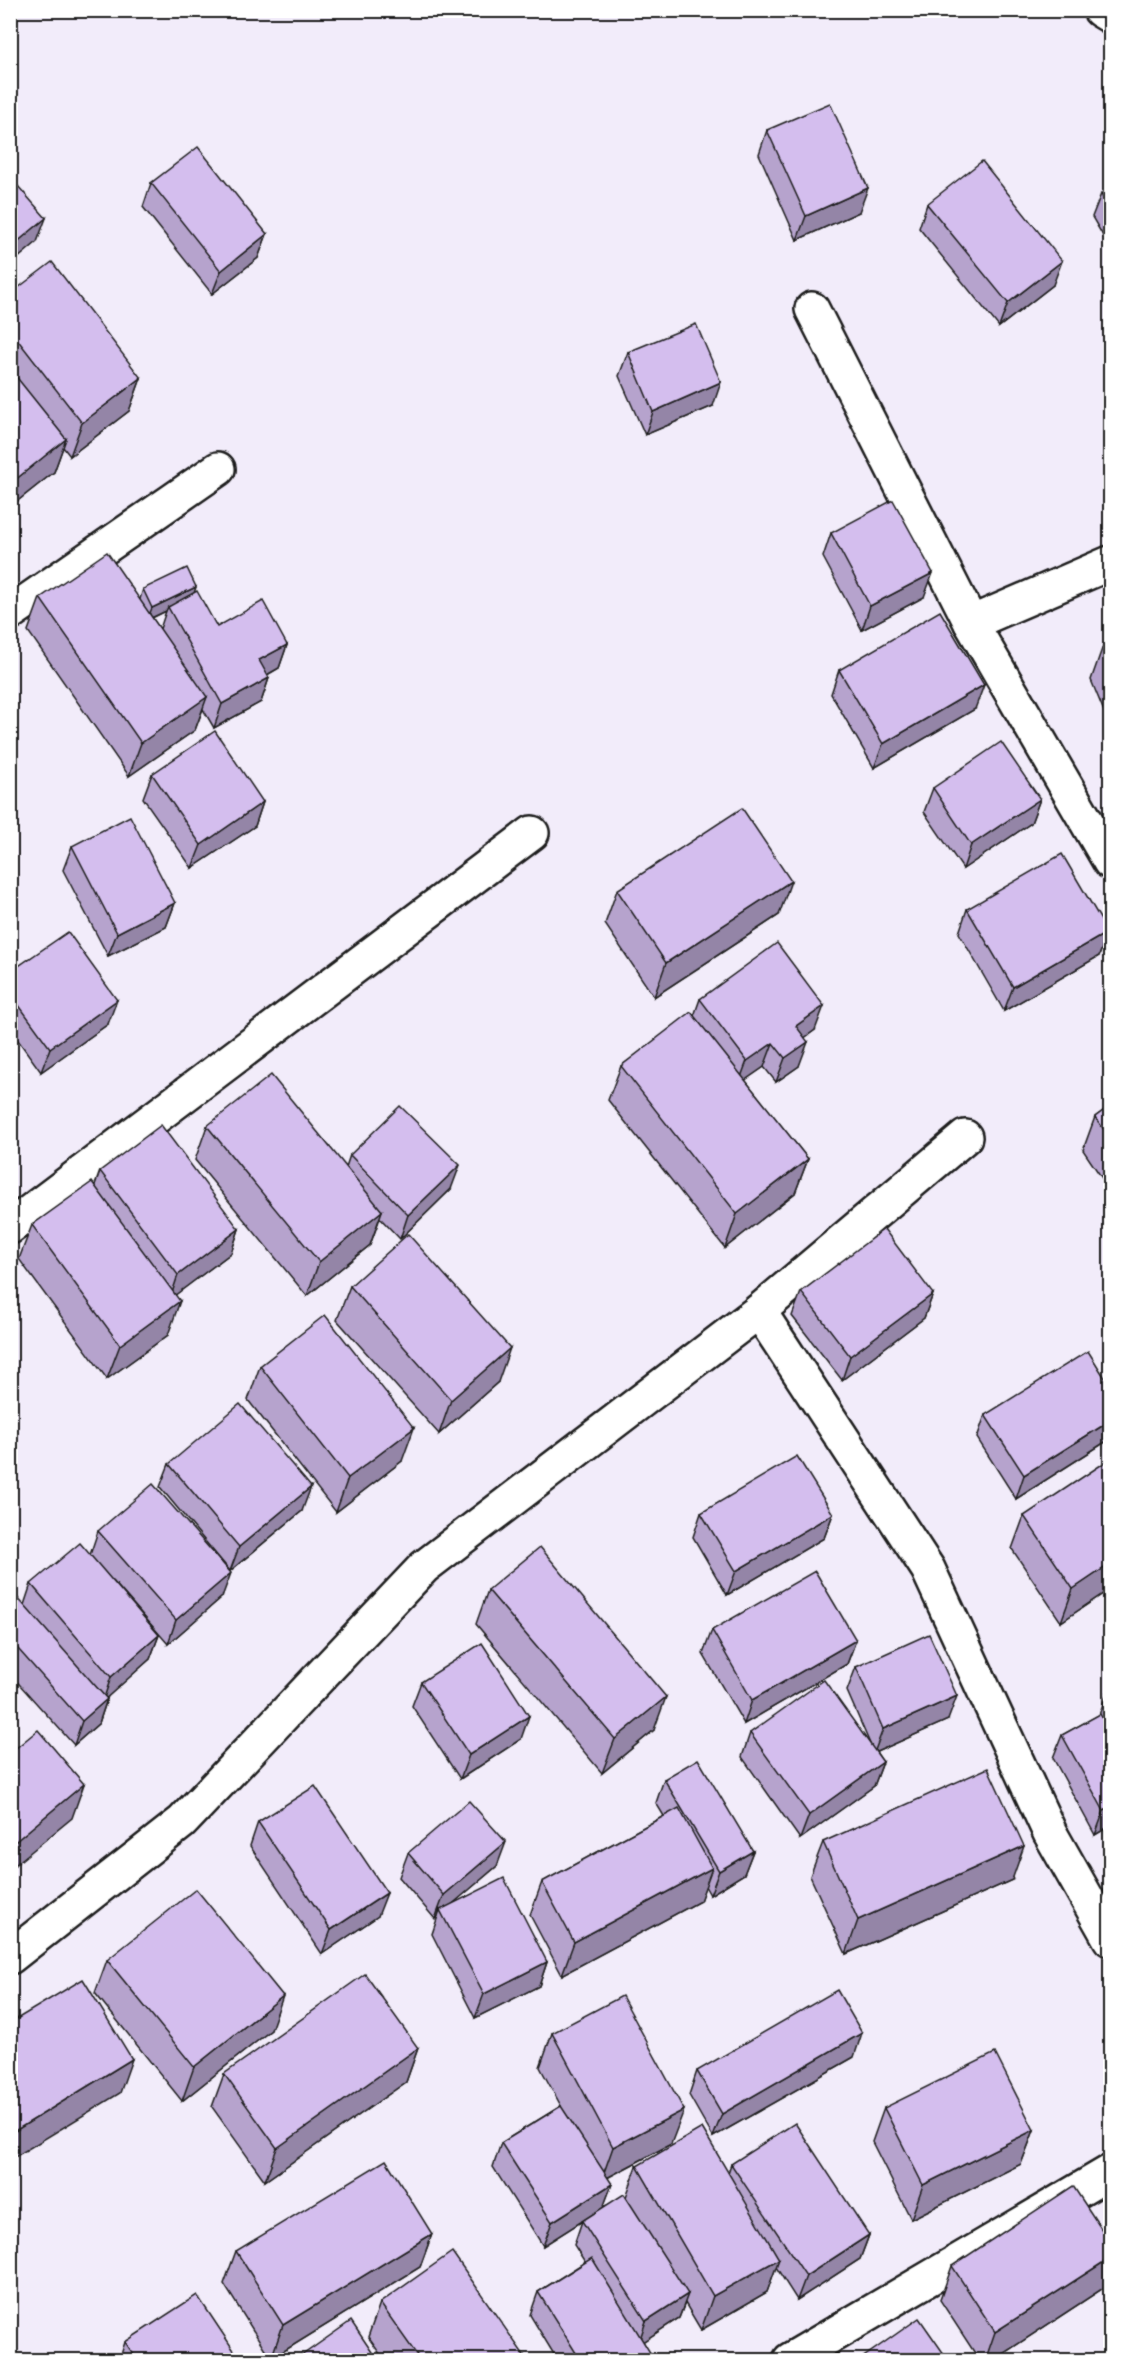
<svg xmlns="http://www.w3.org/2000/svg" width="1121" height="2371" font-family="'Indie Flower',sans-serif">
  <rect width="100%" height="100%" fill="#f2ecfa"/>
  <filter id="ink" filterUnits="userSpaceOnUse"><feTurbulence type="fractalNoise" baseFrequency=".0167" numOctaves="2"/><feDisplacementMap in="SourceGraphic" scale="12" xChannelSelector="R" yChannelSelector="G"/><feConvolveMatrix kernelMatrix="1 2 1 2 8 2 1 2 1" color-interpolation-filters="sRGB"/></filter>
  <g filter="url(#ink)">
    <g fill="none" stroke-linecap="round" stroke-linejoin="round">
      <defs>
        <g id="minor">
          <path d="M1100,10L1110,16"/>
          <path d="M812,309L971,623L1110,862"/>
          <path d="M10,613L218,469"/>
          <path d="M971,623L1110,563"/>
          <path d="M10,1227L532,833"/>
          <path d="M759,1311L928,1569L1050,1833L1110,1939"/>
          <path d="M10,1957L182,1822L424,1567L759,1311L965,1137"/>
          <path d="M790,2360L1110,2172"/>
        </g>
      </defs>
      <use href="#minor" stroke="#1c1c1c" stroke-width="38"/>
      <use href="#minor" stroke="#fff" stroke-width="33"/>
    </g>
    <g fill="#b6a3cd" stroke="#1c1c1c" stroke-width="1.5" fill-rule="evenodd">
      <path d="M767,130L859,212L797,240L759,154Z"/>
      <path d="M151,183L267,234L258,258L212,294L143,207Z"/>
      <path d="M1110,188V248L1092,217L1101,194Z"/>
      <path d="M927,204L1053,285L999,327L919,228Z"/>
      <path d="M10,294L141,378L129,411L70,456L63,447L54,472L10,507Z"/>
      <path d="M628,352L713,406L645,435L619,376Z"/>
      <path d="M831,533L924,597L862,630L823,557Z"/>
      <path d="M143,589L194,593L217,627L287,645L279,668L267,675L269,678L261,702L214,728L203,709L195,730L129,776L28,631L40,598L140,599ZM166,611L160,629L152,618Z"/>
      <path d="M1110,643V726L1091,680L1103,646Z"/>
      <path d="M839,670L975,709L874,768L831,694Z"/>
      <path d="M152,774L263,802L255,826L192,868L143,798Z"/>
      <path d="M933,788L1040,799L1031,823L963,869L924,812Z"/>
      <path d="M72,846L175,903L166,927L108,956L63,870Z"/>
      <path d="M617,890L779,915L654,997L605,924Z"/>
      <path d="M967,909L1108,932L1099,956L1004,1011L959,933Z"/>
      <path d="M10,972L108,1024L41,1072L10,1029Z"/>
      <path d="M700,999L815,1030L804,1038L799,1066L776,1082L764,1067L745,1080L808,1159L795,1193L725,1248L608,1100L621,1066L694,1016Z"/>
      <path d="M1110,1106V1190L1083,1150L1095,1117Z"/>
      <path d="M207,1126L346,1167L350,1155L451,1189L400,1239L380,1218L370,1245L307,1296L195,1160Z"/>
      <path d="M100,1171L239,1229L231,1253L175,1295L168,1335L107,1379L19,1259L32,1225L95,1185Z"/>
      <path d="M350,1286L498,1382L439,1434L337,1320Z"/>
      <path d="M801,1292L933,1294L924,1318L842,1380L792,1316Z"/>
      <path d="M260,1366L402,1461L336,1512L248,1400Z"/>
      <path d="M1110,1386V1439L1016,1499L977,1438L985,1415Z"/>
      <path d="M169,1464L302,1511L230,1571L160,1487Z"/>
      <path d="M701,1513L833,1514L824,1538L727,1595L693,1537Z"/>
      <path d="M1024,1516L1110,1589L1061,1622L1012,1549Z"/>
      <path d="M98,1531L222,1597L168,1644L113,1581L159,1635L150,1659L106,1697L107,1699L99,1723L74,1745L10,1674V1601L24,1605L31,1584L90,1555Z"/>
      <path d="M488,1590L654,1730L602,1773L476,1624Z"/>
      <path d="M712,1630L856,1640L847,1664L744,1724L703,1654Z"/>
      <path d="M856,1667L948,1720L876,1752L883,1762L874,1786L800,1839L742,1757L750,1733L871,1746L847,1691Z"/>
      <path d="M421,1682L521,1739L460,1779L412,1706Z"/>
      <path d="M1110,1685V1826L1095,1835L1053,1758L1062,1735L1099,1715Z"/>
      <path d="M664,1779L753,1851L744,1874L710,1895L705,1886L700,1901L562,1975L530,1915L542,1882L664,1816L656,1803Z"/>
      <path d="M258,1822L378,1916L322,1954L250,1846Z"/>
      <path d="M823,1842L1012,1880L846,1954L810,1876Z"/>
      <path d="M408,1853L497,1866L452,1904L547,1962L539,1986L475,2018L432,1934L438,1916L435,1919L399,1877Z"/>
      <path d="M107,1960L271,2030L182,2101L95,1993Z"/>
      <path d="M552,2033L671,2144L607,2178L612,2184L603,2207L626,2197L637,2166L728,2173L731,2164L869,2235L860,2259L797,2300L776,2267L767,2292L701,2330L685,2303L679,2318L643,2341L653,2361H558L530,2315L538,2292L585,2262L574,2245L582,2221L543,2246L493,2167L501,2143L561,2106L540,2067Z"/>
      <path d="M418,2048L406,2082L265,2181L212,2107L224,2074Z"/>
      <path d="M854,2057L713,2137L689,2095L697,2071Z"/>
      <path d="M884,2108L1034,2130L1021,2164L911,2219L872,2142Z"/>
      <path d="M432,2234L420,2267L271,2359L224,2284L236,2251Z"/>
      <path d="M952,2266L1105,2287L992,2361H980L940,2300Z"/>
      <path d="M380,2303L528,2361H385L368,2337Z"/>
      <path d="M125,2342L241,2361H119Z"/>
    </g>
    <g fill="#9485a7" stroke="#1c1c1c" stroke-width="1.5">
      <path d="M868,188L859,212L797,240L806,216Z"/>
      <path d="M46,218L37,242L10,265V248Z"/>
      <path d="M267,234L258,258L212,294L221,271Z"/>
      <path d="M1062,261L1053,285L999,327L1008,303Z"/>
      <path d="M141,378L129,411L70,456L82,423Z"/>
      <path d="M721,382L713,406L645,435L653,412Z"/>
      <path d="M66,439L54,472L10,507V484Z"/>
      <path d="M933,573L924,597L862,630L870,606Z"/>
      <path d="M196,587L192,600L168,607L166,611L147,620L152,608Z"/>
      <path d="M287,645L279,668L251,684L259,660Z"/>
      <path d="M269,678L261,702L214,728L222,704Z"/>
      <path d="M984,685L975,709L874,768L883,744Z"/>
      <path d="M207,697L195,730L129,776L141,743Z"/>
      <path d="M1040,799L1031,823L963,869L971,845Z"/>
      <path d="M263,802L255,826L192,868L201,845Z"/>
      <path d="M791,881L779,915L654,997L666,963Z"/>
      <path d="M175,903L166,927L108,956L117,933Z"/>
      <path d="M1108,932L1099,956L1004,1011L1013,987Z"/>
      <path d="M117,1000L108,1024L41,1072L50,1048Z"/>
      <path d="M824,1006L815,1030L788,1050L796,1026Z"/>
      <path d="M808,1042L799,1066L776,1082L785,1058Z"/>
      <path d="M773,1043L764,1067L738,1085L747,1061Z"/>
      <path d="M808,1159L795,1193L725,1248L737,1214Z"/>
      <path d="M460,1165L451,1189L400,1239L408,1215Z"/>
      <path d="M382,1211L370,1245L307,1296L319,1262Z"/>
      <path d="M239,1229L231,1253L170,1299L178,1275Z"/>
      <path d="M933,1294L924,1318L842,1380L850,1356Z"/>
      <path d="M180,1301L168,1335L107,1379L120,1345Z"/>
      <path d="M510,1348L498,1382L439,1434L451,1400Z"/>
      <path d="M1110,1421V1439L1016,1499L1024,1475Z"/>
      <path d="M414,1428L402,1461L336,1512L348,1478Z"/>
      <path d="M311,1487L302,1511L230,1571L239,1547Z"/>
      <path d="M833,1514L824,1538L727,1595L736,1571Z"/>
      <path d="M1110,1564V1589L1061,1622L1073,1589Z"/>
      <path d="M231,1573L222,1597L168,1644L176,1620Z"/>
      <path d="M159,1635L150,1659L103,1701L111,1677Z"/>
      <path d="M856,1640L847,1664L744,1724L752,1700Z"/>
      <path d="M957,1696L948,1720L874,1753L883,1729Z"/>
      <path d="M666,1697L654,1730L602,1773L615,1739Z"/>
      <path d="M107,1699L99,1723L74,1745L82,1721Z"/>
      <path d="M529,1716L521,1739L460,1779L469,1755Z"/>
      <path d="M883,1762L874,1786L800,1839L809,1815Z"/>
      <path d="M84,1784L72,1818L10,1869V1846Z"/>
      <path d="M1110,1807V1826L1095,1835L1104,1811Z"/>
      <path d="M506,1842L497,1866L442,1913L440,1910L438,1916L435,1919L444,1895Z"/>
      <path d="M1024,1846L1012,1880L846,1954L858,1920Z"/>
      <path d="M753,1851L744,1874L710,1895L719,1871Z"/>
      <path d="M712,1868L700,1901L562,1975L574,1942Z"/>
      <path d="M387,1893L378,1916L322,1954L331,1930Z"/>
      <path d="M547,1962L539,1986L475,2018L484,1994Z"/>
      <path d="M283,1996L271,2030L182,2101L194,2067Z"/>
      <path d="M862,2033L854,2057L713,2137L722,2114Z"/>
      <path d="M418,2048L406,2082L265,2181L277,2148Z"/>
      <path d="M132,2059L120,2093L10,2160V2134Z"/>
      <path d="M684,2110L671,2144L601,2181L613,2147Z"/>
      <path d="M1034,2130L1021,2164L911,2219L923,2185Z"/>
      <path d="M612,2184L603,2208L543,2246L552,2222Z"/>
      <path d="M432,2234L420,2267L271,2359L283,2325Z"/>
      <path d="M869,2235L860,2259L797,2300L806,2276Z"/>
      <path d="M1110,2258V2273L1105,2287L992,2361H985L995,2332Z"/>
      <path d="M779,2259L767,2292L701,2330L713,2296Z"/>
      <path d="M688,2294L679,2318L638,2345L646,2321Z"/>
    </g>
    <g fill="#d4beee" stroke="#1c1c1c" stroke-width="1.5">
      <path d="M830,103L868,188L806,216L767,130Z"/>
      <path d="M198,147L267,234L221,271L151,183Z"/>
      <path d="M982,161L1062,261L1008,303L927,204Z"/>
      <path d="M10,177L46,218L10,248Z"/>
      <path d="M1110,188V210L1101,194Z"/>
      <path d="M52,262L141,378L82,423L10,330V294Z"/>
      <path d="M696,324L721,382L653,412L628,352Z"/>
      <path d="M10,369L66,439L10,484Z"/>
      <path d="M893,500L933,573L870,606L831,533Z"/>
      <path d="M107,552L207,697L141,743L40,598Z"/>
      <path d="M187,568L196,587L152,608L143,589Z"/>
      <path d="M197,591L217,627L263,601L287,645L259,660L269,678L222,704L168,607Z"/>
      <path d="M940,611L984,685L883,744L839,670Z"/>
      <path d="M1110,643V663L1103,646Z"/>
      <path d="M215,731L263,802L201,845L152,774Z"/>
      <path d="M1001,742L1040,799L971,845L933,788Z"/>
      <path d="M742,808L791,881L666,963L617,890Z"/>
      <path d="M130,816L175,903L117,933L72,846Z"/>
      <path d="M1062,854L1108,932L1013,987L967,909Z"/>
      <path d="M68,932L117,1000L50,1048L10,993V972Z"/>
      <path d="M777,943L824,1006L796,1026L808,1042L785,1058L773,1043L747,1061L700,999Z"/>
      <path d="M691,1012L808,1159L737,1214L621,1066Z"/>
      <path d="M271,1075L382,1211L319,1262L207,1126Z"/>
      <path d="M400,1106L460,1165L408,1215L350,1155Z"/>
      <path d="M1110,1106V1138L1095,1117Z"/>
      <path d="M161,1125L239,1229L178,1275L100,1171Z"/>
      <path d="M92,1182L180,1301L120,1345L32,1225Z"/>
      <path d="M884,1229L933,1294L850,1356L801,1292Z"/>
      <path d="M408,1234L510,1348L451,1400L350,1286Z"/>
      <path d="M325,1315L414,1428L348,1478L260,1366Z"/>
      <path d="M1088,1351L1110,1386V1421L1024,1475L985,1415Z"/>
      <path d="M240,1404L311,1487L239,1547L169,1464Z"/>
      <path d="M797,1456L833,1514L736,1571L701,1513Z"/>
      <path d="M1110,1459V1564L1073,1589L1024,1516Z"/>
      <path d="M153,1484L231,1573L176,1620L98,1531Z"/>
      <path d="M80,1543L159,1635L111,1677L31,1584Z"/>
      <path d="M540,1547L666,1697L615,1739L488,1590Z"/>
      <path d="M815,1571L856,1640L752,1700L712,1630Z"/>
      <path d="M16,1596L107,1699L82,1721L10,1640V1601Z"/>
      <path d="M929,1634L957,1696L883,1729L856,1667Z"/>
      <path d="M482,1643L529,1716L469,1755L421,1682Z"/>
      <path d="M824,1680L883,1762L809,1815L750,1733Z"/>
      <path d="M1100,1714L1110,1732V1807L1104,1811L1062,1735Z"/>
      <path d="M38,1730L84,1784L10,1846V1753Z"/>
      <path d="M698,1759L753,1851L719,1871L664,1779Z"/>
      <path d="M988,1768L1024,1846L858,1920L823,1842Z"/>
      <path d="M315,1786L387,1893L331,1930L258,1822Z"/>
      <path d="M469,1801L506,1842L444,1895L408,1853Z"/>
      <path d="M679,1808L712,1868L574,1942L542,1882Z"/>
      <path d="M504,1878L547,1962L484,1994L440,1910Z"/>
      <path d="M196,1889L283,1996L194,2067L107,1960Z"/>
      <path d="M365,1974L418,2048L277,2148L224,2074Z"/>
      <path d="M83,1979L132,2059L10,2134V2023Z"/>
      <path d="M837,1990L862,2033L722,2114L697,2071Z"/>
      <path d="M622,1996L684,2110L613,2147L552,2033Z"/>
      <path d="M995,2053L1034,2130L923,2185L884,2108Z"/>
      <path d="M561,2106L612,2184L552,2222L501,2143Z"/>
      <path d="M795,2123L869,2235L806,2276L731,2164Z"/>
      <path d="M702,2128L779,2259L713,2296L637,2166Z"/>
      <path d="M386,2160L432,2234L283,2325L236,2251Z"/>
      <path d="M1073,2186L1110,2242V2258L995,2332L952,2266Z"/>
      <path d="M624,2194L688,2294L646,2321L582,2221Z"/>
      <path d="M452,2252L528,2361H421L380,2303Z"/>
      <path d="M592,2258L654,2359L651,2361H581L538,2292Z"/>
      <path d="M197,2295L241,2361H138L125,2342Z"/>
      <path d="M919,2318L949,2361H858Z"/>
      <path d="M351,2321L378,2361H294Z"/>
    </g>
  </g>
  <rect width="1121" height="2371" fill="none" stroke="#fff" stroke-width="36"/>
  <rect x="18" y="18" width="1085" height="2335" fill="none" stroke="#1c1c1c" stroke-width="2" filter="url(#ink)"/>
</svg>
